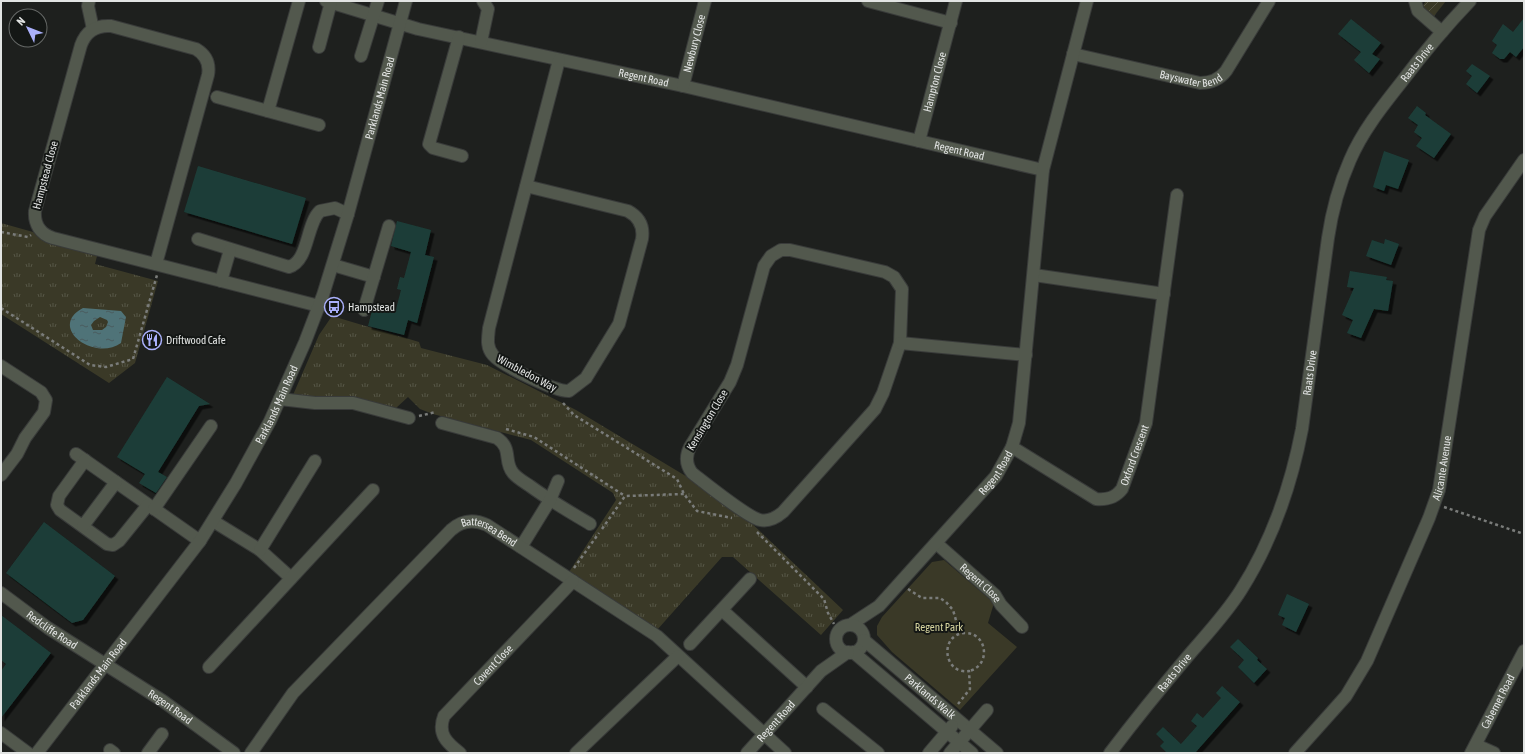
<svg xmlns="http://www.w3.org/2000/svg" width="1525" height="754" font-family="'Asap Condensed',sans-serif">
  <defs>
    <pattern id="grass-tufts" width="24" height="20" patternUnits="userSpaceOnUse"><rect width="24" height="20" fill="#3a3927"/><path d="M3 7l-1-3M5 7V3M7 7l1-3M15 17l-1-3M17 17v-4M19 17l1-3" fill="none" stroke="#565646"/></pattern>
    <pattern id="garden-furrows" width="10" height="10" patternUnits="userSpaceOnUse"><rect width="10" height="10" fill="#3a3927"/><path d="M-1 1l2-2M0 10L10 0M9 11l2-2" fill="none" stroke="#565646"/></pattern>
    <pattern id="water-ripples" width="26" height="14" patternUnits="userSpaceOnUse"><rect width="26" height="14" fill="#4f7378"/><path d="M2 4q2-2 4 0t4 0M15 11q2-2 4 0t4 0" fill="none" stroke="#4a5c5e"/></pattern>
    <filter id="shadow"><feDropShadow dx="3.5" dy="3.5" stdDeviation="0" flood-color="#0009"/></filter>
  </defs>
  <rect width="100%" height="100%" fill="#1e201e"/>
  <g fill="url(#grass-tufts)">
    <path d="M1,223L33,232L44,241L97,256L95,264L158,281L135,363L109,383L1,314Z"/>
    <path d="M332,316L419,342L421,348L487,365L576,410L689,478L746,518L843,610L821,635L733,557H722L657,630L569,572L616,500L613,493L531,440L433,414L420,409L408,397L396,408L348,396L329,399L293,395L319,335Z"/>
  </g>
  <path fill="#3a3927" d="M944,560L994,603L988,623L1017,647L960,710L892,652L877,635V626L882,617L932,562Z"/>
  <path fill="url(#garden-furrows)" d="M1426,1H1446L1434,16L1421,8Z"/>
  <path fill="url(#water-ripples)" fill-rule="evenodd" d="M83,308L121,311L126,317L121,343C94,362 47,327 83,308ZM100,317L107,320L108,322L106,327L102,330H93L91,325L94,321Z"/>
  <g fill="#1c3e38" filter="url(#shadow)">
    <path d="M1524,18V47L1516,57L1510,52L1504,59H1500L1492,53L1497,45L1492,41L1503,24L1513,32Z"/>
    <path d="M1351,19L1381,43L1372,54L1380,59L1369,73L1354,60L1361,52L1338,34Z"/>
    <path d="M1472,64L1490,76L1477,93L1466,84L1472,76L1466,71Z"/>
    <path d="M1417,106L1426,113L1425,115L1451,134L1434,158L1416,146L1422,138L1414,132L1418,125L1408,118Z"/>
    <path d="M1384,151L1409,160L1398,189L1386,185L1384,191L1373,187Z"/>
    <path d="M198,166L306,198L292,244L184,212Z"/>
    <path d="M397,221L431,230L425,255L434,257L417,323L408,320L404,335L368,326L373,307L395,313L401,290L397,289L400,277L404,278L411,252L391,246Z"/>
    <path d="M1385,239L1399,244L1391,265L1366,256L1372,240L1384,244Z"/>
    <path d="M1350,271L1387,277L1386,280L1393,281L1388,311L1374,309L1361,338L1347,333L1353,320L1342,315L1354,288L1347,287Z"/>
    <path d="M167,377L210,404L199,406L158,472L167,477L156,493L139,483L145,474L117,457Z"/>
    <path d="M44,522L115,576L83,620L72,623L6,573Z"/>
    <path d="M1287,594L1309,604L1296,632L1282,625L1285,618L1278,615Z"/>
    <path d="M1,615L51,653L1,718V671L6,664L1,660Z"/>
    <path d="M1238,639L1258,658L1257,660L1267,669L1254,683L1238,667L1244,660L1230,647Z"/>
    <path d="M1222,686L1240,702L1195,753H1167L1160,746L1164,742L1156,734L1163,727L1181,744L1197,726L1191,721L1197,713L1203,718L1221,698L1216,693Z"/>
  </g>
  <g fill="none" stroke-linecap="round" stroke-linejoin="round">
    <defs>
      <g id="minor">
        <path d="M89,1L88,6L93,29"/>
        <path id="s1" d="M326,1L418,29L683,86L1043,170"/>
        <path d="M868,1L951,23"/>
        <path d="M1415,1L1418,11L1442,32"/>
        <path d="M459,37L429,144L433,148L462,156"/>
        <path d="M481,42L488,9L483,1"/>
        <path d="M319,47L331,2"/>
        <path id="s2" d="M1073,54L1200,83C1211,83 1219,80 1226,71L1269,1"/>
        <path d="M361,56L378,1"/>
        <path id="s3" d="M683,86L705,1"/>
        <path d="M217,97L319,125"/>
        <path d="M268,111L299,1"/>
        <path id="s4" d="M919,141L956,1"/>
        <path d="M526,186L628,211C639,217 644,226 642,239L619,324L586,378L569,391C556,392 501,365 493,355C486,347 488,338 489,328L559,60"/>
        <path d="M198,239L289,267C309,261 306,224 320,211L335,208L348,214"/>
        <path d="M781,250H790L885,272L894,277L902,289L900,343L883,393L875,409L783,512C776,518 769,522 760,520C747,517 705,483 692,473C686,465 685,457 690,447L730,382L737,365L764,266L771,256Z"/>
        <path d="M156,264L208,75C210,64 206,55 196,49L111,26C96,25 86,31 81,45L35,211C34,224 40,234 53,238L319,306"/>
        <path d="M333,265L374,277"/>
        <path d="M1034,275L1164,294"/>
        <path d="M221,281L230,250"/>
        <path d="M364,310L389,226"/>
        <path d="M900,343L1026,355"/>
        <path d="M1,366L41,392L46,400L44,412L25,438L17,454L1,475"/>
        <path d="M280,399L315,403H353L409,418"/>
        <path d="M442,423L497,438C513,449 503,461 513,473C517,478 524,482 530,486C549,500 570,512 590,524"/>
        <path id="s5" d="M1012,447L1096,499C1107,500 1115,498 1122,489L1146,423L1177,195"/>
        <path d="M76,454L200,541"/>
        <path d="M85,460L59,496L57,505L60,510L107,544L113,545L119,541L148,505"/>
        <path d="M154,509L211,426"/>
        <path d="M213,521L260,550L291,578"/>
        <path d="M83,526L116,482"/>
        <path id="s6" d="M936,543L995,595L1001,605L1022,627"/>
        <path d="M521,547L550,500L558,481"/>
        <path d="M260,550L315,461"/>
        <path id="s7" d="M1,593L48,628L163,701L234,753"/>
        <path d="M722,610L807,687"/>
        <path id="s8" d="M850,625L879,606L996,476L1012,447L1019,423L1043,170L1087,1"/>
        <circle cx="850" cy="639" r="14"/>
        <path id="s9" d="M864,640L997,753"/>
        <path d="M690,644L750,579"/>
        <path d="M853,652L972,753"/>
        <path d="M209,667L373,490"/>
        <path d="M823,709L878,753"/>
        <path d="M1,733L28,753"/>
        <path d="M1476,745L1494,753"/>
        <path d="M110,750L114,753"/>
        <path id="s10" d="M37,753L200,541L236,483L270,421L305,342L323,295L348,214L406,1"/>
        <path d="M148,753L162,734"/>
        <path id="s11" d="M251,753L293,693L451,530C462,520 474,519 487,525L657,636L785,753"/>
        <path id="s12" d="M460,753C447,743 437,734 444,716L573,581"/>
        <path d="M576,753L678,656"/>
        <path id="s13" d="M747,753L821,671L848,652"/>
        <path d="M929,753L952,726"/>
        <path d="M950,753L987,710"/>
        <path id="s14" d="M1110,753C1135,720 1161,688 1188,656C1206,635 1226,614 1241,590C1272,541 1291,486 1302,429L1328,238C1332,211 1339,185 1350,160C1362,132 1381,108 1400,84C1422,55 1445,27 1470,1"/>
        <path id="s15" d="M1295,753L1346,696L1367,661L1429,518L1439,490L1479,230L1485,216L1524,160"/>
        <path id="s16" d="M1471,753L1524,651"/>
      </g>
    </defs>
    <use href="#minor" stroke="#393b3a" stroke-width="14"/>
    <g stroke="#7a7c7a" stroke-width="2.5" stroke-dasharray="3 3" stroke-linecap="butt">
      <path d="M1,232L28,237L31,235"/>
      <path d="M1,308L90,365L106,367L133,359L157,275"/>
      <path d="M563,403L574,415L677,479L684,494L697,511L732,518"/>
      <path d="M419,416L436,412"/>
      <path d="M506,429L534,437L625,496"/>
      <path d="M1444,507L1524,534"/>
      <path d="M602,529L625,496L684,494"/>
      <path d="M757,532L824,599L828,613L834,624"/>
      <path d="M574,568L599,533"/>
      <path d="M908,589L922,598H940L946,602L953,610L960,634"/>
      <path d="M958,704L970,689L969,671C943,675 939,634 965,633C988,633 991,666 969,671"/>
    </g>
    <use href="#minor" stroke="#52584d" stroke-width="12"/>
  </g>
  <defs>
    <symbol id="bus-ring" viewBox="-11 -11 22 22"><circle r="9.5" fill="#141715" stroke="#aab0fb" stroke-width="1.5"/><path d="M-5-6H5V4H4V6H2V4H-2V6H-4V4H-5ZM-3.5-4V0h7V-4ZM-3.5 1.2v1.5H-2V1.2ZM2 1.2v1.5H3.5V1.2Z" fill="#aab0fb"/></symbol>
    <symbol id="restaurant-ring" viewBox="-11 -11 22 22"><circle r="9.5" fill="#141715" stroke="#aab0fb" stroke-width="1.5"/><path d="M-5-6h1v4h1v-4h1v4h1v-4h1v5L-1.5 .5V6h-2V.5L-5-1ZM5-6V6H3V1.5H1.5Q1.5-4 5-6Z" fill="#aab0fb"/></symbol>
  </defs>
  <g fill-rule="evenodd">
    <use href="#bus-ring" x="323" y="296" width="22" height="22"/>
    <use href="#restaurant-ring" x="141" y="329" width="22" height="22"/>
  </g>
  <g text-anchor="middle" stroke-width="4" stroke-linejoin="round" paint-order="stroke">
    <g font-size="11" fill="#e2e4e3" stroke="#141715">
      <text dy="4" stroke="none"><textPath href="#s3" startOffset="44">Newbury Close</textPath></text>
      <text dy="4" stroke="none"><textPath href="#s14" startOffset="775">Raats Drive</textPath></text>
      <text dy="4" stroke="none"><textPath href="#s2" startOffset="121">Bayswater Bend</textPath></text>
      <text dy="4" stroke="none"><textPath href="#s1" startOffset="327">Regent Road</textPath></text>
      <text dy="4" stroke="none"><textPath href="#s4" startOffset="61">Hampton Close</textPath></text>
      <text dy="4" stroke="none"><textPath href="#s10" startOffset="748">Parklands Main Road</textPath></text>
      <text dy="4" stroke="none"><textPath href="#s1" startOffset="651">Regent Road</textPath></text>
      <text transform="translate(45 175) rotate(-75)" y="4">Hampstead Close</text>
      <text transform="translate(527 373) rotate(28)" y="4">Wimbledon Way</text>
      <text dy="4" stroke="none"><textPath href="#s14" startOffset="439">Raats Drive</textPath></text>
      <text dy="4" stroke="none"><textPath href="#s10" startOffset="424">Parklands Main Road</textPath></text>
      <text transform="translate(707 420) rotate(-59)" y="4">Kensington Close</text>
      <text dy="4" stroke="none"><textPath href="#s5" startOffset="164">Oxford Crescent</textPath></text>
      <text dy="4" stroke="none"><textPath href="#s15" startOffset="325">Alicante Avenue</textPath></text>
      <text dy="4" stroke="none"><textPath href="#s8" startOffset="212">Regent Road</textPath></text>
      <text dy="4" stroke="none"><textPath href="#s11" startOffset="343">Battersea Bend</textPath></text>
      <text dy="4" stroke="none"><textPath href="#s6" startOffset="60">Regent Close</textPath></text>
      <text dy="4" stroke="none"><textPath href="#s7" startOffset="63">Redcliffe Road</textPath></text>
      <text dy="4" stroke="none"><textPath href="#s12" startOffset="115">Covent Close</textPath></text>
      <text dy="4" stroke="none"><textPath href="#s10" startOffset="100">Parklands Main Road</textPath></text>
      <text dy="4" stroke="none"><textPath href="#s14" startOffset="103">Raats Drive</textPath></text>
      <text dy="4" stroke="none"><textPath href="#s9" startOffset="87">Parklands Walk</textPath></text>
      <text dy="4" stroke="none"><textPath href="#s16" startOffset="58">Cabernet Road</textPath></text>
      <text dy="4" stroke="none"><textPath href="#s7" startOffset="204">Regent Road</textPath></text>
      <text dy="4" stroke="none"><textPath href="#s13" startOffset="43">Regent Road</textPath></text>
    </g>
    <g font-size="11" fill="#e2e4e3" stroke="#141715" text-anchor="start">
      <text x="348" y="311">Hampstead</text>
      <text x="166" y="344">Driftwood Cafe</text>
    </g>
    <g font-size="11" fill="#d8d6a0" stroke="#141715">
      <text x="939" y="631">Regent Park</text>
    </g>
  </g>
  <rect width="1525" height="754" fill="none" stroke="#e2e4e3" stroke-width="4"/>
  <g transform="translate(28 28) rotate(313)"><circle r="19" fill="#141715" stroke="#666967"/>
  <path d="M0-3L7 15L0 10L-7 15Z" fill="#aab0fb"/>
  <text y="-6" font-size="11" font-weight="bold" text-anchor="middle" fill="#e2e4e3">N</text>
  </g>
</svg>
